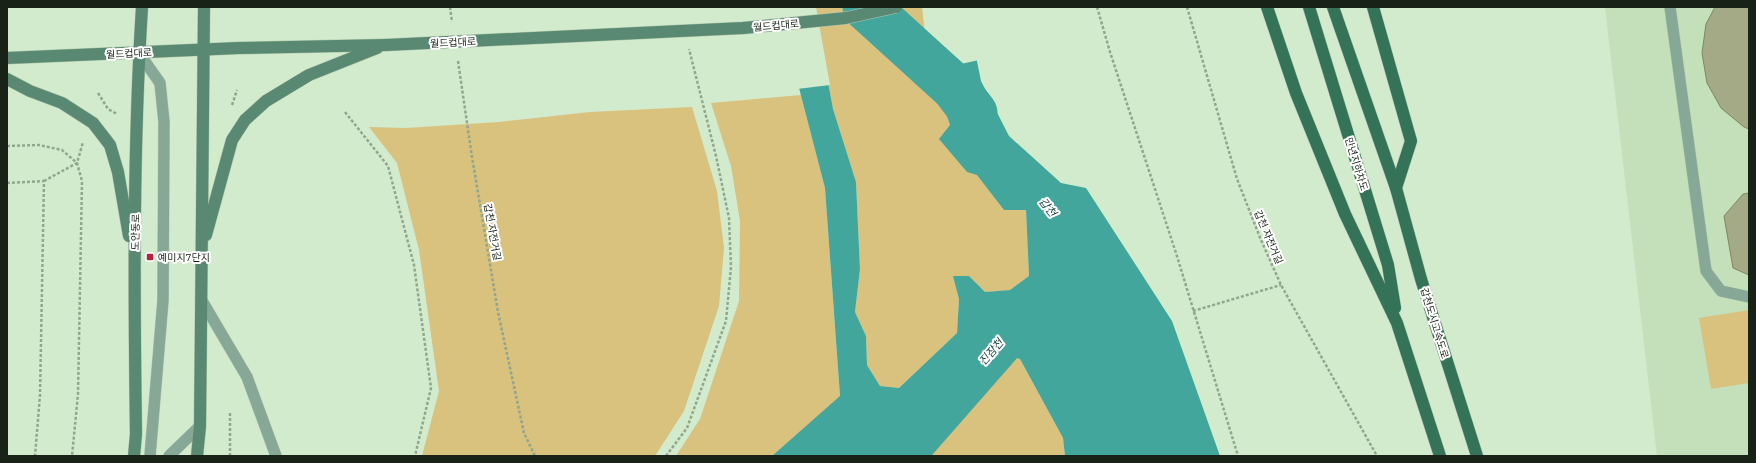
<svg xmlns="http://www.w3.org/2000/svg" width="1756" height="463" font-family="'IBM Plex Sans','Noto Sans KR',sans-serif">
  <rect width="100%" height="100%" fill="#d2ebcc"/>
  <path fill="#c3e0bb" d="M1605,7H1749V456H1657Z"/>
  <g fill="#d9c17e">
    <path d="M814,7H924L943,105L950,125L977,174L1004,210H1026L1029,276L1010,290L985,292L969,276L959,299L957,333L899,388L880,386L867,365L866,336L855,312L860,269L856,182L833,109Z"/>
    <path d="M801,95L825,188L840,397L772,456H676L700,419L739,301L740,221L731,166L711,103Z"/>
    <path d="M692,107L717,191L724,248L719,306L684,411L655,456H422L439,391L419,250L397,163L369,127L406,128L499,122L590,112Z"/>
    <path d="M1749,310V383L1711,389L1699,318Z"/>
    <path d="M1002,355L1020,359L1063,438L1065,456H917L912,414Z"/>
  </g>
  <path fill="#43a69d" d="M778,7H814L833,109L856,182L860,269L855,312L866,336L867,365L880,386L899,388L957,333L959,299L953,276H969L985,292L1010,290L1029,276L1026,210H1004L977,175L967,172L939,139L950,125L943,105L933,83L924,7H966L981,81L1009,136L1061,183L1086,188L1172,321L1220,456H1065L1063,438L1020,359L1002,355L912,414L917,456H772L840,396L825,188Z"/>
  <g fill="#d2ebcc">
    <path d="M776,7H816L830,85L797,89Z"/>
    <path d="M922,7H968L979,60L929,71Z"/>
  </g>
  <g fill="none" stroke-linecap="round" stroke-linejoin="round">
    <g stroke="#43a69d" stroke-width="47">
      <path d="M866,7L954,87L974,113"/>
      <path d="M900,456L1013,327"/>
    </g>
  </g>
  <g fill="#a4a986" stroke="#808564">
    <path d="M1715,7H1749V129L1744,127L1721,108L1707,83L1702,53L1706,24Z"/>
    <path d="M1749,193V275L1733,268L1724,216L1743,194Z"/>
  </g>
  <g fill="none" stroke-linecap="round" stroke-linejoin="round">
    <defs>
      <g id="lane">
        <path d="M1670,7L1706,271L1721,291L1749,297"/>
        <path d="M139,53L160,83L164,122L163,300L150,456"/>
        <path d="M201,299L247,377L276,456"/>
        <path d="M169,456L200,426"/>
      </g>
      <g id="secondary">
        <path d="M7,58L239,48L386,45"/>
        <path d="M7,79L30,91L62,103L93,123L110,145L118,172L129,236"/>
        <path d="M206,235L232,140L245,120L266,101L309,75L377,48"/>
        <path d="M134,456L136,434C134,292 133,149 142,7"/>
        <path d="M197,456L200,426L204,7"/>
      </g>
      <g id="primary">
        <path d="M1267,7L1296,93L1345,214L1397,323L1440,456"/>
        <path d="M1309,7L1388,265L1395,308"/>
        <path d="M1333,7L1396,188L1421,279L1477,456"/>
        <path d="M1373,7L1411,141L1396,188"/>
      </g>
    </defs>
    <use href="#lane" stroke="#b1c7ab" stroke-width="12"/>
    <use href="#secondary" stroke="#b1c7ab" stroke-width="13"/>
    <use href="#primary" stroke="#b1c7ab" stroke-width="13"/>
    <g stroke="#92a68d" stroke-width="2.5" stroke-dasharray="3 2" stroke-linecap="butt">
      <path d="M450,7L452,22"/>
      <path d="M1097,7L1110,52L1176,253L1238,456"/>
      <path d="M1187,7L1237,179L1261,240L1281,285L1377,456"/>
      <path d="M458,61L472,157L498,312L524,433L535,456"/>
      <path d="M98,93L108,109L117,114"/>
      <path d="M232,105L237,90"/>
      <path d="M345,112L388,166L414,265L431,388L415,456"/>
      <path d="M7,146L39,145L62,150L77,163L82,181L78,394L72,456"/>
      <path d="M44,181L77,163L83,142"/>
      <path d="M7,183L44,181L40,395L35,456"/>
      <path d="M1193,311L1281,285"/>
      <path d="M230,456V413"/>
      <path d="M666,456L687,428L726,321L731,267L729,218L716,156L689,49"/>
    </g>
    <use href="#lane" stroke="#87a797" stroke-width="11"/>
    <use href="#secondary" stroke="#598972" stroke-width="12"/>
    <use href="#primary" stroke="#357359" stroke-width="12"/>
    <defs>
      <path id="secondary-bridge" d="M386,45L743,28L846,18L896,7"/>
    </defs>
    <use href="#secondary-bridge" stroke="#b1c7ab" stroke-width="13" stroke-linecap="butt"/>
    <use href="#secondary-bridge" stroke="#598972" stroke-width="12"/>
  </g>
  <rect fill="#b5233d" stroke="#fff" stroke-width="1.5" x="146" y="253" width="8" height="8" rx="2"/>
  <g text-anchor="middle" stroke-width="4" stroke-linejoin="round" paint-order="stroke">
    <g font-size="10" fill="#192217" stroke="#fff">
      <text transform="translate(776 25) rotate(-5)" y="4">월드컵대로</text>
      <text transform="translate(453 42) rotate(-3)" y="4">월드컵대로</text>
      <text transform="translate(129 53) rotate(-3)" y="4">월드컵대로</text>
      <text transform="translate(1357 164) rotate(73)" y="4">만년지하차도</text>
      <text transform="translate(135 232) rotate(-89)" y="4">도안동로</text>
      <text transform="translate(493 232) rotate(80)" y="4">갑천 자전거길</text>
      <text transform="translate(1269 237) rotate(67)" y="4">갑천 자전거길</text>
      <text transform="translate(1435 323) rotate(73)" y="4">갑천도시고속도로</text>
    </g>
    <g font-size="10" fill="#192217" stroke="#fff" text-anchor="start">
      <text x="158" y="261">예미지7단지</text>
    </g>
    <g font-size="11" font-style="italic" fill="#194541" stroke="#fff">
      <text transform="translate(1048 207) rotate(52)" y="4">갑천</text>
      <text transform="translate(991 352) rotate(-49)" y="4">진잠천</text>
    </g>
  </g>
  <rect width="1756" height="463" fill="none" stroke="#192217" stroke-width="16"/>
</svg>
